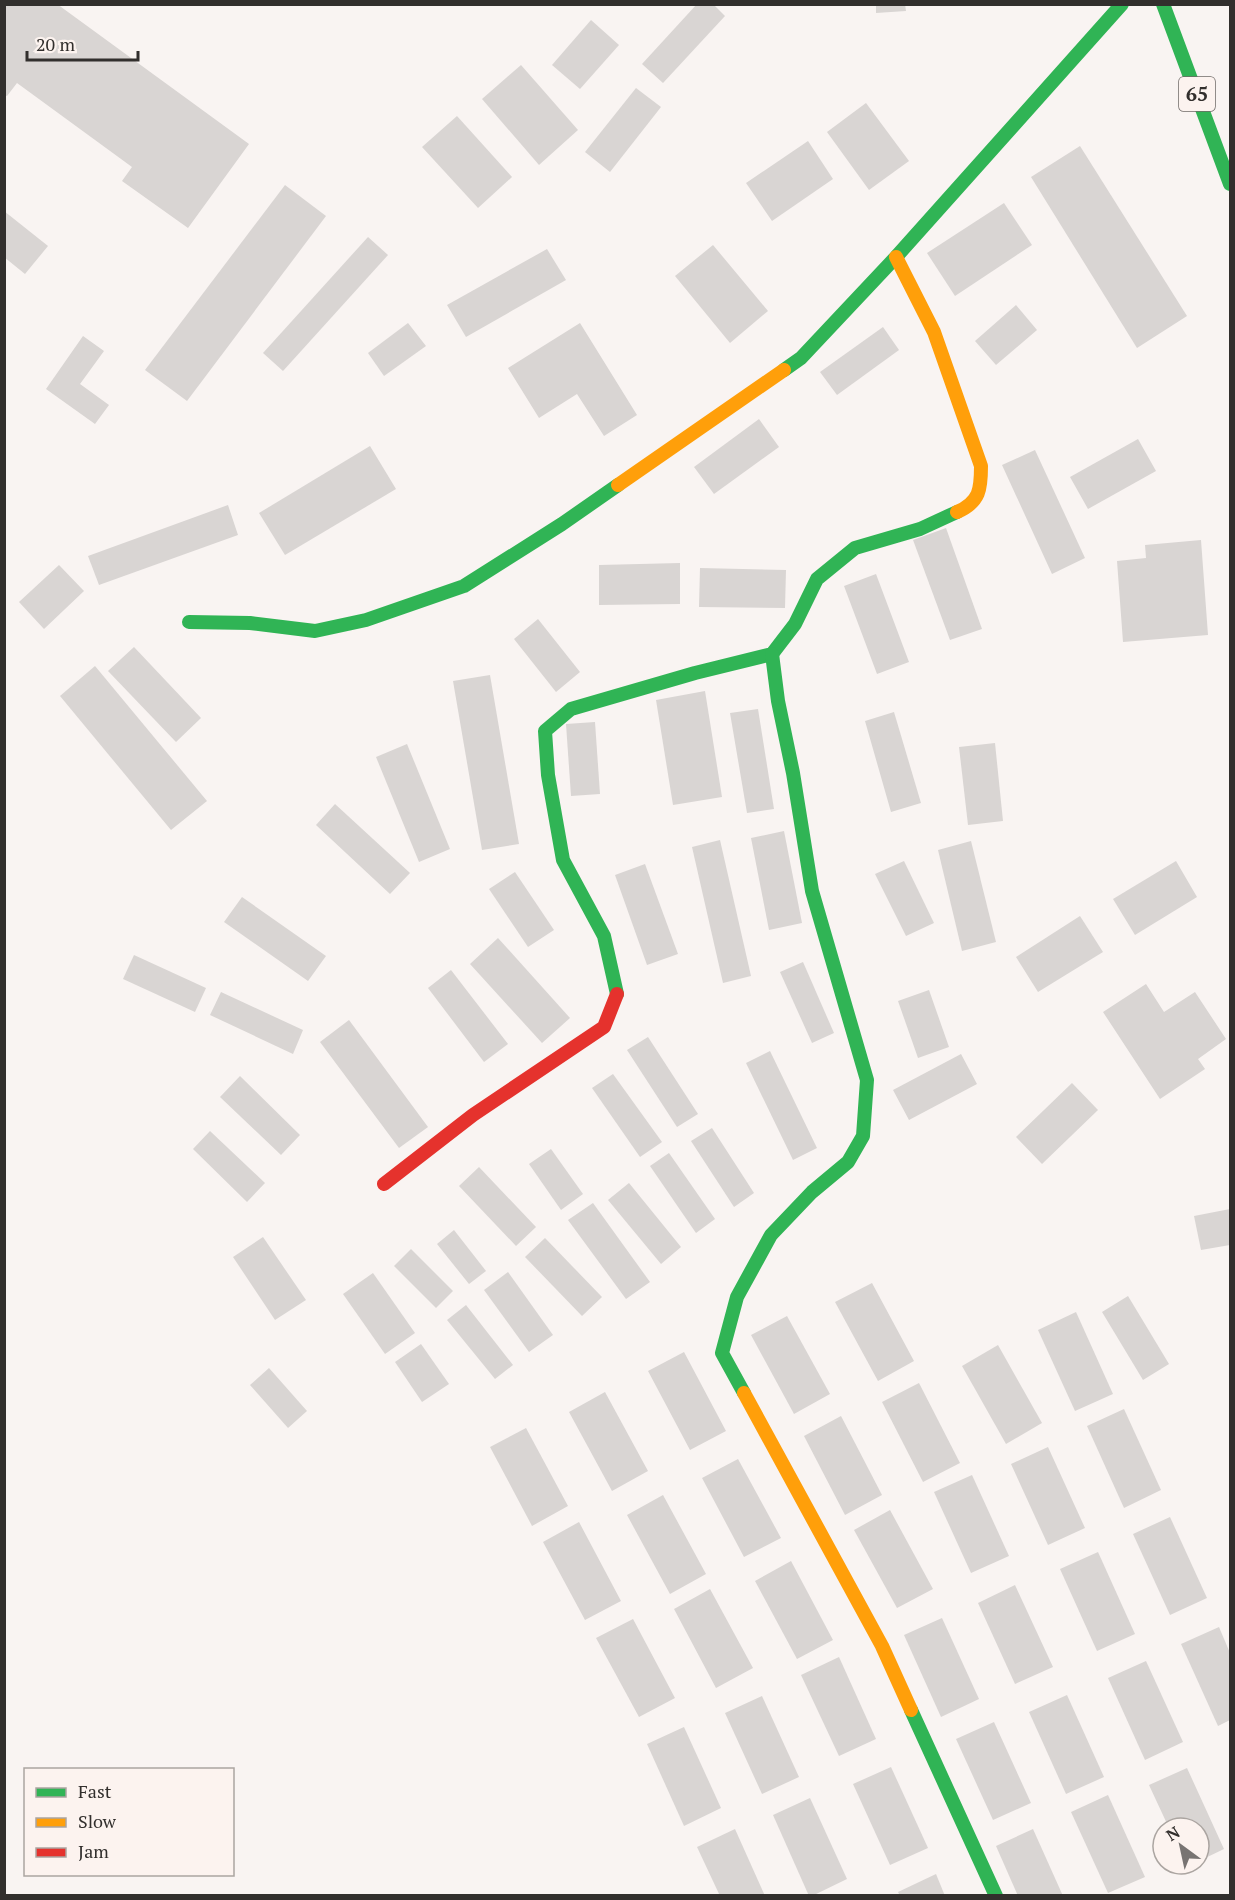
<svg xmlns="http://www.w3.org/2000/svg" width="1235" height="1900" font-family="'PT Serif',serif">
  <rect width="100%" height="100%" fill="#f9f4f2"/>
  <g fill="#d9d5d3">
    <path d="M4,4H57L249,144L188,228L122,181L132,167L17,83L7,96L4,95Z"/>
    <path d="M697,4H713L725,16L663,83L642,64Z"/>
    <path d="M876,4H905L906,11L876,13Z"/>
    <path d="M591,20L619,45L580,89L552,65Z"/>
    <path d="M521,65L578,130L539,165L482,99Z"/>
    <path d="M636,88L661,107L610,172L585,152Z"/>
    <path d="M866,103L909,161L869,190L827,132Z"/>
    <path d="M457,116L512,177L478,208L422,147Z"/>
    <path d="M808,141L833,179L772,221L746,183Z"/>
    <path d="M1080,146L1187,316L1137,348L1031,177Z"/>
    <path d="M285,185L326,216L187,401L145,370Z"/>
    <path d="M1004,203L1032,245L955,296L927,253Z"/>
    <path d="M4,211L48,246L25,274L4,257Z"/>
    <path d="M368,237L388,255L283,371L263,353Z"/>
    <path d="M713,245L768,311L730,343L675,276Z"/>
    <path d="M547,249L566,280L466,337L447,305Z"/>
    <path d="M1016,305L1037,330L996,365L975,341Z"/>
    <path d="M408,323L426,346L384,376L368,353Z"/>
    <path d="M580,323L637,415L604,436L577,394L539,418L508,368Z"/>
    <path d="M883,327L899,350L837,395L820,372Z"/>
    <path d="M83,336L104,351L80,384L109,405L95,424L46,389Z"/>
    <path d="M759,419L779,447L714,494L694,467Z"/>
    <path d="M1138,439L1156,471L1088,509L1070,477Z"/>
    <path d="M370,446L396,489L285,555L259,513Z"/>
    <path d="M1035,450L1085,558L1052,574L1002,465Z"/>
    <path d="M228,505L238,535L99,585L88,556Z"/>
    <path d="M946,528L982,629L950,640L913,540Z"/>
    <path d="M1201,540L1208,635L1123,642L1117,561L1146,558L1145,545Z"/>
    <path d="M680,563V604L599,605V565Z"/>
    <path d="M59,565L84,591L44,629L19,602Z"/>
    <path d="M700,568L786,570L785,608L699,607Z"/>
    <path d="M876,574L909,662L877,674L844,586Z"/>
    <path d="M538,619L580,672L556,692L514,639Z"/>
    <path d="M134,647L201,718L176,742L108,671Z"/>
    <path d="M95,666L207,801L171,830L60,696Z"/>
    <path d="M490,675L519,844L482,850L453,681Z"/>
    <path d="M705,691L722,797L673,805L656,700Z"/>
    <path d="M758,709L774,809L747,813L730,713Z"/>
    <path d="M894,712L921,803L891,812L865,721Z"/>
    <path d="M595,722L600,794L571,796L566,724Z"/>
    <path d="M995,743L1003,821L968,825L959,747Z"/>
    <path d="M407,744L450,849L419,862L376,757Z"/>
    <path d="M335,804L410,873L390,894L316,825Z"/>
    <path d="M784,831L802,923L769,930L751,838Z"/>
    <path d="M720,840L751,976L723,983L692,847Z"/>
    <path d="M971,841L996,942L962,951L938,850Z"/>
    <path d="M904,861L934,923L906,936L875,874Z"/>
    <path d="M1176,861L1197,897L1135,935L1113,899Z"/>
    <path d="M645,864L678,954L647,965L615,875Z"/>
    <path d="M515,872L554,930L528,947L489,889Z"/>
    <path d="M242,897L326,956L308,981L224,922Z"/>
    <path d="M1080,916L1103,952L1038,992L1016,957Z"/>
    <path d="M498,938L570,1018L542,1043L470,964Z"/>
    <path d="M134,955L206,988L195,1012L123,979Z"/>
    <path d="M803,962L834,1033L812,1043L780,972Z"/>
    <path d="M451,970L508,1044L484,1062L428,988Z"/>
    <path d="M1146,984L1164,1012L1195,992L1226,1039L1198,1059L1205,1069L1160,1099L1103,1012Z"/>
    <path d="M929,990L949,1047L918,1058L898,1001Z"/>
    <path d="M221,992L303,1030L293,1054L210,1015Z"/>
    <path d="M349,1020L428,1127L399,1148L320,1042Z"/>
    <path d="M648,1037L698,1114L677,1127L627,1050Z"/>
    <path d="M770,1051L817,1148L793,1160L746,1063Z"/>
    <path d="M961,1054L977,1084L909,1120L893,1090Z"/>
    <path d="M613,1074L662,1142L640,1157L592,1088Z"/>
    <path d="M240,1076L300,1135L281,1155L220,1097Z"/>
    <path d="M1072,1083L1098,1110L1042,1164L1016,1137Z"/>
    <path d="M712,1128L754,1193L734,1207L691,1141Z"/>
    <path d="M210,1131L265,1183L247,1202L193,1149Z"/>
    <path d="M551,1149L583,1194L561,1210L529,1164Z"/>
    <path d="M669,1153L715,1219L696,1233L650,1166Z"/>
    <path d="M479,1167L536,1227L516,1246L459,1186Z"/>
    <path d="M629,1183L681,1247L661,1264L608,1200Z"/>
    <path d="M593,1203L650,1282L626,1299L568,1220Z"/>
    <path d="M1230,1209V1245L1201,1250L1194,1216Z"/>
    <path d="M454,1230L486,1271L469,1284L437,1244Z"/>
    <path d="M263,1237L306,1300L275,1320L233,1257Z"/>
    <path d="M545,1238L602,1297L582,1316L525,1257Z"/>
    <path d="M411,1249L453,1291L436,1308L394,1266Z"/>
    <path d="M508,1272L553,1335L529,1352L484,1290Z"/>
    <path d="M373,1273L415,1333L385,1354L343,1294Z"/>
    <path d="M872,1283L914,1361L878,1381L835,1302Z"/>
    <path d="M1128,1296L1169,1364L1143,1380L1102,1312Z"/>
    <path d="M466,1305L513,1365L495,1379L447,1320Z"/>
    <path d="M1076,1312L1113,1394L1075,1411L1038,1330Z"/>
    <path d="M787,1316L830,1394L794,1414L751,1335Z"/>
    <path d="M421,1344L449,1384L422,1402L395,1362Z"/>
    <path d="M998,1345L1042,1423L1006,1444L962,1366Z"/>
    <path d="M684,1352L726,1431L690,1450L648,1371Z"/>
    <path d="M269,1368L307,1411L288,1428L250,1385Z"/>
    <path d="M919,1383L960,1463L923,1482L882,1402Z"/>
    <path d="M605,1392L648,1471L612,1491L569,1412Z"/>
    <path d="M1124,1409L1161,1490L1124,1508L1087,1426Z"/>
    <path d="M841,1416L882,1495L845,1515L804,1436Z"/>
    <path d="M526,1428L568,1506L532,1526L490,1447Z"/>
    <path d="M1048,1447L1085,1528L1048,1545L1011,1464Z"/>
    <path d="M738,1459L781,1538L744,1557L702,1478Z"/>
    <path d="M972,1475L1009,1556L971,1573L934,1492Z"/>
    <path d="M663,1495L706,1574L670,1594L627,1515Z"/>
    <path d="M890,1510L933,1589L897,1608L854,1530Z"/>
    <path d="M1170,1517L1207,1598L1170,1615L1133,1534Z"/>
    <path d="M579,1522L621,1601L585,1620L543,1542Z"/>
    <path d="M1098,1552L1135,1634L1097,1651L1060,1569Z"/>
    <path d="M791,1561L833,1640L797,1659L755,1581Z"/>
    <path d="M1015,1585L1053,1667L1015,1684L978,1603Z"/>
    <path d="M710,1589L753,1668L716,1688L674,1609Z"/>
    <path d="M942,1618L979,1699L941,1717L904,1635Z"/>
    <path d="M633,1619L675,1698L639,1717L596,1638Z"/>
    <path d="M1219,1627L1230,1653V1720L1218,1726L1181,1644Z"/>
    <path d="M839,1657L876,1739L839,1756L801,1675Z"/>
    <path d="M1146,1661L1183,1742L1145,1760L1108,1678Z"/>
    <path d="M1067,1695L1104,1777L1066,1794L1029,1712Z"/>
    <path d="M762,1696L799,1777L762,1794L725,1713Z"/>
    <path d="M994,1722L1031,1803L993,1820L956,1739Z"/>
    <path d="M684,1727L721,1808L684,1826L647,1744Z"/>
    <path d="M891,1767L928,1848L890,1865L853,1784Z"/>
    <path d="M1187,1768L1224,1849L1199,1861V1828H1169L1149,1785Z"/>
    <path d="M1108,1795L1145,1877L1108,1893L1071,1812Z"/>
    <path d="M810,1798L847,1879L812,1896H809L773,1815Z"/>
    <path d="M735,1829L765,1896H720L697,1847Z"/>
    <path d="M1033,1829L1063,1896H1018L996,1846Z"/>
    <path d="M936,1874L945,1896H900L898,1892Z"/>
  </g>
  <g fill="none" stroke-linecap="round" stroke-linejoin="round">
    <g stroke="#30b455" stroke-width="14">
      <path d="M1163,4L1230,184"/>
      <path d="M784,370L801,358L896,257L1122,4"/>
      <path d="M189,622L250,623L315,631L366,620L464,586L562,524L618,485"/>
      <path d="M617,994L604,936L563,860L548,775L545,731L571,709L695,673L772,654L795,624L817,579L855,548L920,529L957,512"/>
      <path d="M744,1393L722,1353L737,1297L771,1235L812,1192L848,1162L863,1136L867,1080L812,891L793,773L778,701L772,654"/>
      <path d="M911,1710L996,1896"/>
    </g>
    <g stroke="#ff9f0a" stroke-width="14">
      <path d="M896,257L934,332L981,466C981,489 980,502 957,512"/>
      <path d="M618,485L784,370"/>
      <path d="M744,1393L882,1646L911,1710"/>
    </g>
    <path stroke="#e5322d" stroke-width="14" d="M384,1184L473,1115L604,1027L617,994"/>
  </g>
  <g text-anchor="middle" stroke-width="5" stroke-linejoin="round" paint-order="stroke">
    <rect fill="#fcf3ef" stroke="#6f6a67" stroke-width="1.5" x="1179" y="77" width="36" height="34" rx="4.5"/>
    <g font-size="20" font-weight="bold" fill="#322f2d">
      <text x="1197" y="101">65</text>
    </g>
  </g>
  <rect width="1235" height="1900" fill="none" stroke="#322f2d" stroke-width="12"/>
  <rect x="24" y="1768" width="210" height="108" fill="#fcf3ef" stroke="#aba5a1" stroke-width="1.5"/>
  <rect x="36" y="1788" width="30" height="9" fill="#30b455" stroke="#aba5a1" stroke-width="1.5"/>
  <text x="78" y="1798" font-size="18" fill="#322f2d">Fast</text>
  <rect x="36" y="1818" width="30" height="9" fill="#ff9f0a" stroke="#aba5a1" stroke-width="1.5"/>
  <text x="78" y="1828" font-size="18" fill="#322f2d">Slow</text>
  <rect x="36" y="1848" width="30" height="9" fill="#e5322d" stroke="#aba5a1" stroke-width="1.5"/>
  <text x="78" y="1858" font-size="18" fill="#322f2d">Jam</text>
  <g transform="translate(1181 1846) rotate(327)"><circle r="28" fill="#fcf3ef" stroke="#aba5a1" stroke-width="1.5"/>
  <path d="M0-4.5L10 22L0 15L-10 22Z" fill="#787472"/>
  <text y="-9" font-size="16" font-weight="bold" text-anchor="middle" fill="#322f2d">N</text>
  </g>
  <path d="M27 51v9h111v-9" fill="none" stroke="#322f2d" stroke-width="3"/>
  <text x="36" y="51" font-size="18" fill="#322f2d" stroke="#fcf3ef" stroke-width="4.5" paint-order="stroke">20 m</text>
</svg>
